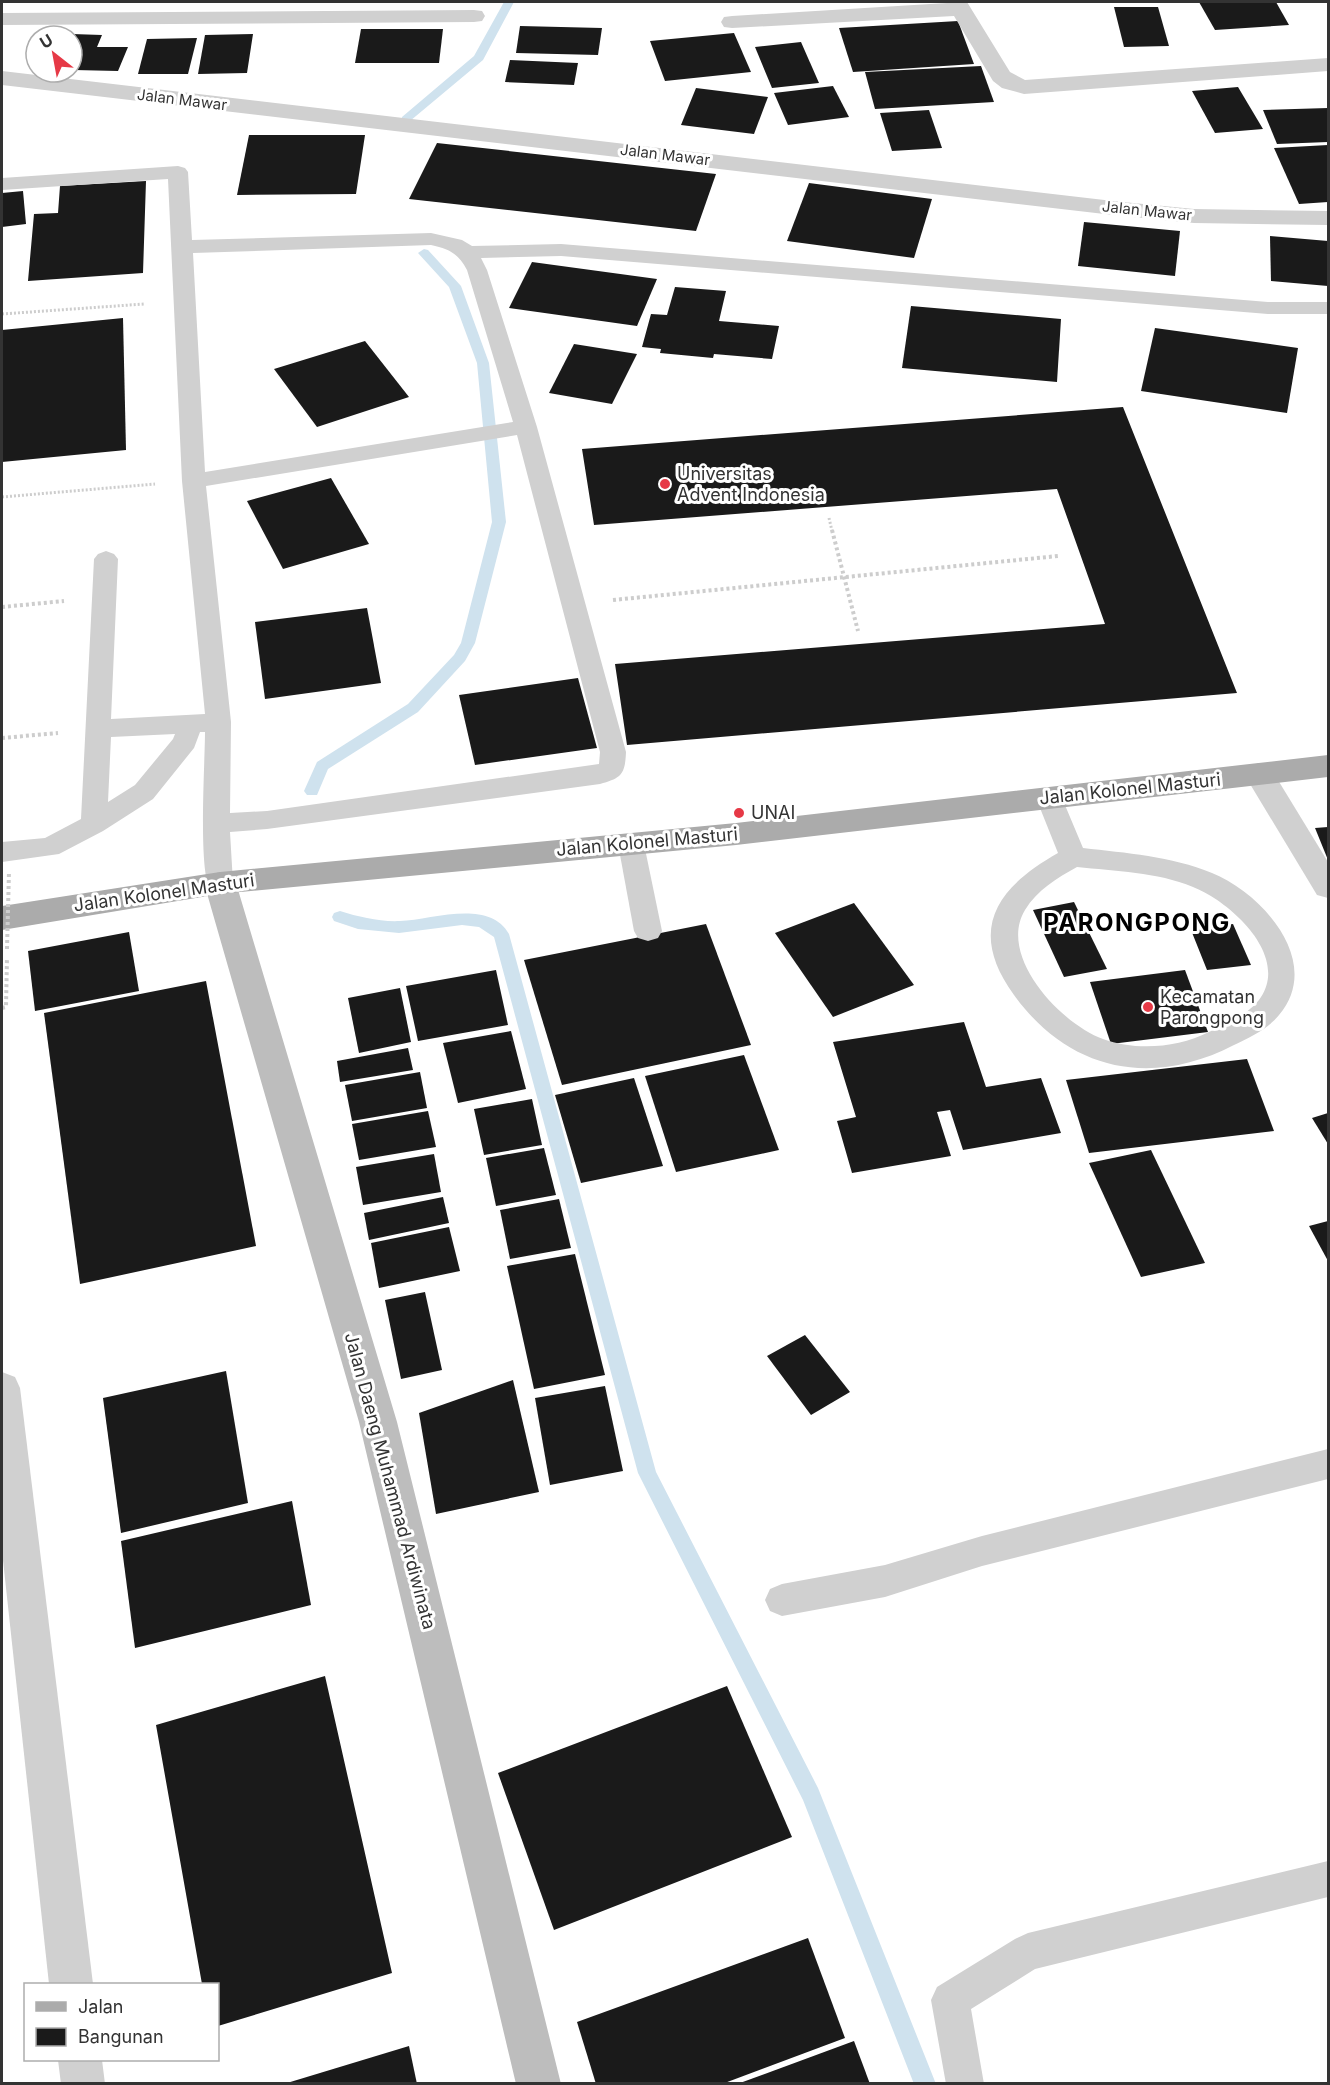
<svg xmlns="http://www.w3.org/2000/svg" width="1330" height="2085" font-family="Inter,sans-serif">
  <rect width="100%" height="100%" fill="#fff"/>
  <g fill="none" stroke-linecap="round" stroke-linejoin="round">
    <g fill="#cfe2ee" fill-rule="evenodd">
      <path d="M504,2H514L483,60L410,121H402V117L474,56Z"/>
      <path d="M424,249L428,250L461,286L489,363L506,522L475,643L465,661L418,712L328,769L317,795H307L304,791L317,762L408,704L454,655L461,643L492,522L477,363L449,287L418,253Z"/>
      <path d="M340,911C359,917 380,922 400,921C431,920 489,898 509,934L656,1472L818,1788L936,2084H914L803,1800L638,1473L494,937L479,927L462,925L399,933L358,929L334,921L332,917L334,913Z"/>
    </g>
  </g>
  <g fill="#1a1a1a">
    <path d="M1199,2H1276L1289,25L1215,30Z"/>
    <path d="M1114,7H1158L1169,46L1124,47Z"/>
    <path d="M958,21L974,64L853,72L839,28Z"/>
    <path d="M520,26L602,28L598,55L516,53Z"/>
    <path d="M361,29H443L439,63H355Z"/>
    <path d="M734,33L751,72L665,81L650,41Z"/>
    <path d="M72,34L102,35L97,47H128L118,71L74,70L79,58L72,57Z"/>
    <path d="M253,34L247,73L198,74L205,35Z"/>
    <path d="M197,38L188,74H138L147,39Z"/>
    <path d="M801,42L819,83L772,88L755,47Z"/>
    <path d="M510,60L578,63L574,85L505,82Z"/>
    <path d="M981,66L994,102L875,109L865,72Z"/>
    <path d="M833,86L849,117L788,125L774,93Z"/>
    <path d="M1238,87L1263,129L1215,133L1192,91Z"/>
    <path d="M696,88L768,97L754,134L681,125Z"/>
    <path d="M1328,108V142L1277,144L1263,110Z"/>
    <path d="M929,110L942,148L892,151L880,113Z"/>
    <path d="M249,135H365L356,194L237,195Z"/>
    <path d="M437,143L716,174L696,231L409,199Z"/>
    <path d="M1328,145V202L1299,204L1274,148Z"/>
    <path d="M146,181L143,273L28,281L34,214L58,213L60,186Z"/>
    <path d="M809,183L932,199L914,258L787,241Z"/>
    <path d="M23,191L26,224L2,227V193Z"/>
    <path d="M1084,222L1180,231L1175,276L1078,266Z"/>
    <path d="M1270,236L1328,241V286L1271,281Z"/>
    <path d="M532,262L657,279L637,326L509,308Z"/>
    <path d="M675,287L726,291L719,321L779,326L772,359L714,354L713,358L660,353L661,349L642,347L651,314L667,315Z"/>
    <path d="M911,306L1061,319L1057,382L902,368Z"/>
    <path d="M123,318L126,450L2,462V330Z"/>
    <path d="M1155,328L1298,348L1287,413L1141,391Z"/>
    <path d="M365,341L409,397L317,427L274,369Z"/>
    <path d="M574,344L637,354L612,404L549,393Z"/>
    <path d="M1123,407L1237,693L627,745L615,664L1105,624L1057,489L594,525L582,449Z"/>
    <path d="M331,478L369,544L283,569L247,501Z"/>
    <path d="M367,608L381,683L265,699L255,622Z"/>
    <path d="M578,678L597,748L475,765L459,695Z"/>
    <path d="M1328,827V860L1315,828Z"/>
    <path d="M1074,902L1107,969L1064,977L1033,910Z"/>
    <path d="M854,903L914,985L833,1017L775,933Z"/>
    <path d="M706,924L751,1045L562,1085L524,960Z"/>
    <path d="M1233,924L1251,965L1207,970L1191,930Z"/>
    <path d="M129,932L139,991L35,1011L28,951Z"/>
    <path d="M496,970L508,1025L418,1041L406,986Z"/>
    <path d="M1185,970L1208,1032L1111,1044L1090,982Z"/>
    <path d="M206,981L256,1246L80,1284L44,1013Z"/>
    <path d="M400,988L411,1042L359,1053L348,998Z"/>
    <path d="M964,1022L986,1087L1041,1078L1061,1133L963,1150L950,1110L937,1112L951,1156L852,1173L837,1121L856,1117L833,1042Z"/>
    <path d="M511,1031L526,1089L458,1103L443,1043Z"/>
    <path d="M408,1048L413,1070L340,1082L337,1061Z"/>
    <path d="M744,1055L779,1150L676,1172L645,1076Z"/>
    <path d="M1247,1059L1274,1131L1089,1153L1066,1080Z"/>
    <path d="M420,1072L427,1108L352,1121L345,1085Z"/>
    <path d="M634,1078L663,1166L581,1183L555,1095Z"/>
    <path d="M532,1099L542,1145L484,1155L474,1109Z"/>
    <path d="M428,1111L436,1147L359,1160L352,1124Z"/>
    <path d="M1328,1113V1144L1312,1118Z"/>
    <path d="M544,1148L556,1195L496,1206L486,1158Z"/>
    <path d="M1151,1150L1205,1263L1141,1277L1089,1163Z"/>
    <path d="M434,1154L441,1192L363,1205L356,1167Z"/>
    <path d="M443,1197L449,1223L369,1240L364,1213Z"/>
    <path d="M559,1199L571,1248L510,1259L500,1210Z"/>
    <path d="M1328,1221V1261L1309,1226Z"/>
    <path d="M449,1227L460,1271L379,1288L371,1243Z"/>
    <path d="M575,1254L605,1375L534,1389L507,1266Z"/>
    <path d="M425,1292L442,1370L401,1379L385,1300Z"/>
    <path d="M805,1335L850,1392L811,1415L767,1356Z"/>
    <path d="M226,1371L248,1503L121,1533L103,1398Z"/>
    <path d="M513,1380L539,1492L436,1514L419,1413Z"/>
    <path d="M605,1386L623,1471L550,1485L535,1398Z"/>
    <path d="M292,1501L311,1605L135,1648L121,1541Z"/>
    <path d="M325,1676L392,1973L218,2026V1984H202L156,1725Z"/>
    <path d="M727,1686L792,1837L554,1930L498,1773Z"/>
    <path d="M808,1938L845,2038L722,2084H596L577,2022Z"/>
    <path d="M854,2041L870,2084H740V2083Z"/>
    <path d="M409,2046L417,2084H287V2083Z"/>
  </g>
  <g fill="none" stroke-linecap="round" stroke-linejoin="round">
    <g stroke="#cdcdcd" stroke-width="3" stroke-dasharray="2 2" stroke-linecap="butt">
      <path d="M2,314L144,304"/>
      <path d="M2,497L155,484"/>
      <path d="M829,518L832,531"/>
    </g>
    <g stroke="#cdcdcd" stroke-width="4" stroke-dasharray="3 3" stroke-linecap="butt">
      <path d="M832,530L858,631"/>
      <path d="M613,600L1058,556"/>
      <path d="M2,607L64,601"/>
      <path d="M2,738L58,733"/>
      <path d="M2,1008L6,1007L7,958"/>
    </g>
    <g fill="#d0d0d0" fill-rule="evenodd">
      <path d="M178,166L185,168L188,172L192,240L431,233L462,240L472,246L561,244L1268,302H1328V314H1268L561,256L481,258L487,270L537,427L626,752C625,774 622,778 600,784L267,829L230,832L233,883L230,890L220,893L210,890C198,867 205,764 205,732H200L194,748L153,799L103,831L59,854L2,862V842L45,838L81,819L94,559L98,554L106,551L114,554L118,559L111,719L205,714L182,481L168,179L2,190V178ZM431,245C449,249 458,253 467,270L513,422L205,472L193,253ZM517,435L600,752L599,764L267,811L230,813L231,722L206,486ZM175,734L173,739L135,785L108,802L111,737Z"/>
      <path d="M1049,789L1058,791L1062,798L1083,848C1126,853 1171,856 1212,873C1262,893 1324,962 1279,1015C1268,1029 1250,1037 1234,1045C1151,1088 1069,1071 1014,995C967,930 996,888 1058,853L1036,798L1040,791ZM1077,867C1115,871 1157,872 1193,887C1229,901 1289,954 1261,997C1250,1014 1226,1024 1209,1032C1177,1048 1136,1051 1103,1039C1061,1024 997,956 1025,910C1037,890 1057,878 1077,867Z"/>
      <path d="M631,834L640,837L644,844L662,931L658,938L648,941L638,938L634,931L618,844L622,837Z"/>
      <path d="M1328,1449V1479L982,1566L885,1597L782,1616L770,1611L765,1600L770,1589L782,1584L885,1565L982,1536Z"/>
      <path d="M1328,1861V1897L1035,1969L971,2009L984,2084H946L931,2000L937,1987L1015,1939L1028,1933Z"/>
    </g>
    <g fill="#d0d0d0" fill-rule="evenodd">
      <path d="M947,2H967L1010,72L1025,80L1328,58V71L1024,94L1002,88L993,81L954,16L732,28L724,27L721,22L724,17L732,16L947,3Z"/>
      <path d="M474,10L482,11L485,16L482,21L474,22L2,25V13Z"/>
      <path d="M2,71L1113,201L1194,209L1328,211V225L1194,223L1113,215L2,85Z"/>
      <path d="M1259,763L1270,767L1328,862V898L1317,895L1244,774L1248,767Z"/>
      <path d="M2,1372L15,1377L20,1388L93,1984H49L2,1551Z"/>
      <path d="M58,2060H102L105,2084H61Z"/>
    </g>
    <path fill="#bdbdbd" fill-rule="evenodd" d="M220,872L231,875L236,883L397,1422L561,2084H516L359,1422L204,883L209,875Z"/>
    <path fill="#ababab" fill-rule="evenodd" d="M1328,755V777L736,845L220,894L2,930V906L220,872L736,823Z"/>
    <path stroke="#cdcdcd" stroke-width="4" stroke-dasharray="3 3" stroke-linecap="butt" d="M7,949L9,871"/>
  </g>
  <g fill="#e63946" stroke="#fff" stroke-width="2">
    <circle cx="665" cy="484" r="6"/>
    <circle cx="739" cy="813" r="6"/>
    <circle cx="1148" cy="1007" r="6"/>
  </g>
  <g text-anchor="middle" stroke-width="6" stroke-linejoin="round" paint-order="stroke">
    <g font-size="15" fill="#333" stroke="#fff">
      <text transform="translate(182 100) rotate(7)" y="5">Jalan Mawar</text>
      <text transform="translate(665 155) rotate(7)" y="5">Jalan Mawar</text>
      <text transform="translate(1147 211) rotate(6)" y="5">Jalan Mawar</text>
    </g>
    <g font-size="18" fill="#333" stroke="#fff" text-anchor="start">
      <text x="677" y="480">Universitas<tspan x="677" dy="21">Advent Indonesia</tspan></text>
      <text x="751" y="819">UNAI</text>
      <text x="1160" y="1003">Kecamatan<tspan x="1160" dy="21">Parongpong</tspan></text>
    </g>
    <g font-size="18" fill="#333" stroke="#fff">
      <text transform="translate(1130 789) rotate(-6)" y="6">Jalan Kolonel Masturi</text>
      <text transform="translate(647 842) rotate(-5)" y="6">Jalan Kolonel Masturi</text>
      <text transform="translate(164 893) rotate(-8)" y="6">Jalan Kolonel Masturi</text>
      <text transform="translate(390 1481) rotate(75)" y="6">Jalan Daeng Muhammad Ardiwinata</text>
    </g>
    <g font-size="24" font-weight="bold" letter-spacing="1.5" fill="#000" stroke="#fff">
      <text x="1137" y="931">PARONGPONG</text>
    </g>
  </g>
  <rect width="1330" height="2085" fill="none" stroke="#333333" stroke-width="6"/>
  <rect x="24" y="1983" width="195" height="78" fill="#ffffff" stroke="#adadad" stroke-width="1.5"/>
  <rect x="36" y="2002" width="30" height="9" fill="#ababab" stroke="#adadad" stroke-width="1.5"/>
  <text x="78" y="2013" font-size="18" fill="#333333">Jalan</text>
  <rect x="36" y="2028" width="30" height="18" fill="#1a1a1a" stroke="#adadad" stroke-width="1.5"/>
  <text x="78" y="2043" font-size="18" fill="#333333">Bangunan</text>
  <g transform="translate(54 54) rotate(329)"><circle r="28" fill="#ffffff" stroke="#adadad" stroke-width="1.5"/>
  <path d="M0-4.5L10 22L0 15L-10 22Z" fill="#e63946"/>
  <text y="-9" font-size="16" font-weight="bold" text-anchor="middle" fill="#333333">U</text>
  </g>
</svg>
